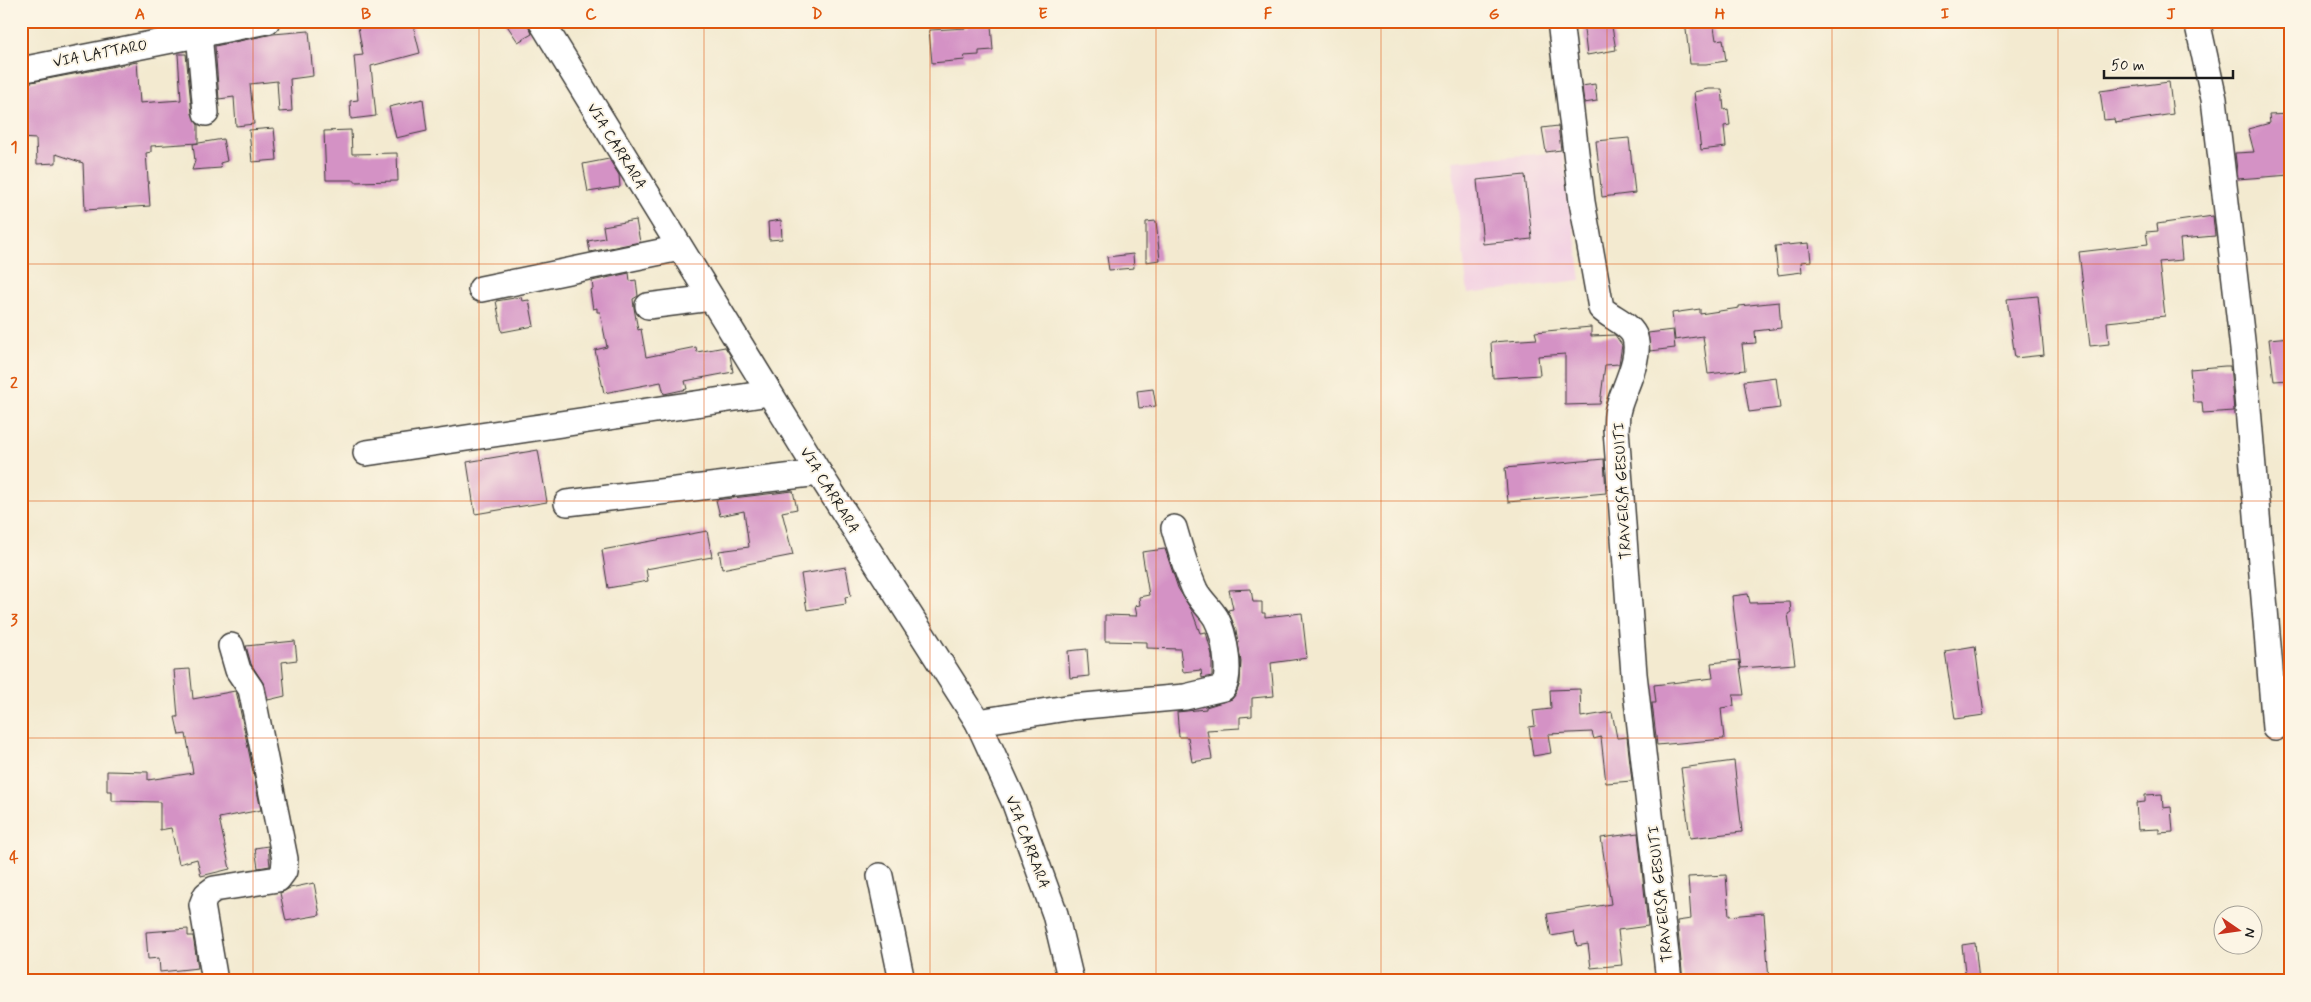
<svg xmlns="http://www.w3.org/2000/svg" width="2311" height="1002" font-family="Mynerve,sans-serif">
  <rect width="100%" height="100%" fill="#fcf5e5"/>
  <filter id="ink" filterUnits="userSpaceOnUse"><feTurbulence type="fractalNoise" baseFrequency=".02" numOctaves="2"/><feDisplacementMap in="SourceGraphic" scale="10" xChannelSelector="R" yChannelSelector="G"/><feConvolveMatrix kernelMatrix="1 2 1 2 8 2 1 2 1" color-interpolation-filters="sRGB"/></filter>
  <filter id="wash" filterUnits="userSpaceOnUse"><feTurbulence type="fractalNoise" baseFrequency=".0096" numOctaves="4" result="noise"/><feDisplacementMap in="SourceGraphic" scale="20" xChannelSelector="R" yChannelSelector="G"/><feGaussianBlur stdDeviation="1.12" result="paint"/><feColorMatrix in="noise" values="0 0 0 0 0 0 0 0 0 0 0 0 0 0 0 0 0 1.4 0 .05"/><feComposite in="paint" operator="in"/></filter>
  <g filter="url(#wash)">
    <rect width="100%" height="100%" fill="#f3ead0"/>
    <path fill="#f2cfe2" d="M1563,152L1581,280L1468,294L1452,161Z"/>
    <g id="blocks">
      <g fill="#d492c5">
        <path d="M357,21H412L420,53L371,66L376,116L351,119L350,101L358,100L354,56L363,55Z"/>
        <path d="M504,21H527L532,34L518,42Z"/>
        <path d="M986,21V25H991L993,50L979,51V55L964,56L965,60L932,63L929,30L967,28V22Z"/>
        <path d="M1583,21H1611L1616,50L1587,55Z"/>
        <path d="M1685,21H1713L1716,40L1723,39L1726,61L1706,64H1690Z"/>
        <path d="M309,31L313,76L290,79L292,111L279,112L277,81L250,84L254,124L236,126L234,97L219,99L215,46L273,34Z"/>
        <path d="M178,54H186L192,114L198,125V143L151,146V152L146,153L150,206L85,210L83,163L56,154V163L37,164L36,139L21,138V84L137,62L140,103L181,100Z"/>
        <path d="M2169,82L2173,114L2115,123L2114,119L2104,120L2100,91Z"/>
        <path d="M1595,84L1597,101L1584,103L1582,86Z"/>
        <path d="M1708,89H1722L1724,110L1728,109L1730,125L1724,126L1726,147L1701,150L1694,92Z"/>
        <path d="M423,99L427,131L396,138L389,107Z"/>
        <path d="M2290,114V175L2238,179L2235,153L2254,152L2248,129L2270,123L2269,115Z"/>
        <path d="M1558,126L1561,150L1546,152L1542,128Z"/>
        <path d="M274,128L277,160L252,162L249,130Z"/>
        <path d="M351,130L352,154L397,153L398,181L355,182V180H326L324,131Z"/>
        <path d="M1629,138L1635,193L1602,197L1596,141Z"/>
        <path d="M223,139L227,161L220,163L221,168L192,170L195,161L193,144Z"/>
        <path d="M609,159L619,175L620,187L588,192L583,164Z"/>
        <path d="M1525,175L1532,239L1483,244L1477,180Z"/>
        <path d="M2213,216L2215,236L2180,239L2182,260L2159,262L2165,316L2107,322L2109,344L2090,346L2079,252L2148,244L2146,232L2158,231L2157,224Z"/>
        <path d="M636,220L640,242L590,252L588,241L605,238L603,226Z"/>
        <path d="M781,220L782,239L769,240L768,222Z"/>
        <path d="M1156,221L1160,260L1146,262V222Z"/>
        <path d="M1809,243L1811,261L1801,262L1802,272L1778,275L1775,246Z"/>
        <path d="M1133,254L1134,268L1109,270L1107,257Z"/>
        <path d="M629,273L630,281L636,280L638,296L633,299L634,308L638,330L641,329L646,357L696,347L697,352L725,347L730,355L733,372L685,381L687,389L664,394L661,382L604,393L595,350L607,347L600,312H597V308L593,309L590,290L593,289L592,281Z"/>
        <path d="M2038,296L2044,355L2015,358L2007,299Z"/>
        <path d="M521,297L522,301L529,300L534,326L502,332L496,301Z"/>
        <path d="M1779,302L1781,328L1755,331L1756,343L1742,344L1745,370L1708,374L1703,336L1675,340L1672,313L1700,309V314L1739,308V306Z"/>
        <path d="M1591,327V336L1615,335L1622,345L1619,364L1605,365L1600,404L1565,405V354L1538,356L1540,375L1493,378L1491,342L1537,339L1535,332Z"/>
        <path d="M1673,330L1675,348L1650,351L1648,333Z"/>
        <path d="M2290,337V380L2274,381L2269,339Z"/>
        <path d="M2225,366H2230L2234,411L2203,413L2202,402H2193L2190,369Z"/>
        <path d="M1776,377L1780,408L1749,412L1744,381Z"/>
        <path d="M1153,389L1156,406L1139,408L1137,391Z"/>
        <path d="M538,450L547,502L475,514L467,462Z"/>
        <path d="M1604,459L1606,493L1508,502L1505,468Z"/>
        <path d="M793,491L797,509L782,512L793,555L722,569L719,551L749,547L744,511L720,516L716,500Z"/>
        <path d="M707,531L712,557L646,569L648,581L608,588L602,550Z"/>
        <path d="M1165,549L1178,588L1192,611L1200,633L1206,632L1212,655V676L1202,678L1201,670L1183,672L1180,649L1147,648V642L1105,641V615L1137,616L1135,606L1140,605L1139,597L1149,595L1142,552Z"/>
        <path d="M846,567L851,596L845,597L846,604L807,610L801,574Z"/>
        <path d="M1251,589L1253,602H1262V613H1265V617L1302,613L1307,658L1271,663L1274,696L1252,698V716L1240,717V728L1207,730L1212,759L1192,762L1188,737H1179L1177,712L1206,709V707L1232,699L1236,694L1240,683L1241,662L1236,630L1228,610L1233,609L1229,590Z"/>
        <path d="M1748,594L1750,603L1790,602L1791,612L1788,614L1795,664L1741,668L1732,596Z"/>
        <path d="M295,641L297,660L282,662L285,696L268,700L265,686L251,664L246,646Z"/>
        <path d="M1975,646L1984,715L1955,719L1945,651Z"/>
        <path d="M1087,649L1089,676L1070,678L1068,651Z"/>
        <path d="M1739,660L1744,695H1733L1734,706L1721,708L1724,739L1657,745L1652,703H1656L1654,685L1713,678L1711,663Z"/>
        <path d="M190,669L193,699L235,691L237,695L261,810L219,818L230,869L201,876L197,859L179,864L171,828L160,830V802L112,801V791H107V771L148,772V780L193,773L186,734L179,735L175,717H178L174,670Z"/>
        <path d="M1580,689L1581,717L1612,712L1617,738L1627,737L1632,781L1606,783L1601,737L1594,739L1592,732L1548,734L1551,753L1533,756L1529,727L1535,726L1533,711L1551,709L1550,690Z"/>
        <path d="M1734,761L1742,832L1690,838L1681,768Z"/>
        <path d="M2162,794L2163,808L2171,807L2173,832L2159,833V829L2138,830L2136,803L2145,802V795Z"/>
        <path d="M1638,833L1648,926L1618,930L1622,965L1591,968L1588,944L1577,946L1574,932L1551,936L1547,914L1611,904L1601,838Z"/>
        <path d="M268,846L270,866L258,868L255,848Z"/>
        <path d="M1726,875L1729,916L1764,913L1769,981H1683L1677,921L1691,919L1688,877Z"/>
        <path d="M314,883L320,915L286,921L280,893L290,888Z"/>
        <path d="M188,929V936H193L198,968L160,972L159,958L148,959L146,932Z"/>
        <path d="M1975,943L1979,981H1966L1962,945Z"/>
      </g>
    </g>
  </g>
  <g filter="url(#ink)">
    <use href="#blocks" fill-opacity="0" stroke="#3c3b37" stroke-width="1"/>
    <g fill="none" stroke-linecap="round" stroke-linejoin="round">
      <defs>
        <g id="minor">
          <path d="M541,21L819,473L978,722L1014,801L1055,914L1071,981"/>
          <path d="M1560,21L1582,202L1601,308C1610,317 1628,323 1634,335C1643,356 1623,389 1618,409C1616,415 1617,423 1616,429L1634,674L1669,981"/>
          <path d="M2197,21L2214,99L2243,349L2275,728"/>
          <path d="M199,33L206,113"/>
          <path d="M21,70L267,21"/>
          <path d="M481,289L680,248"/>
          <path d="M648,306L711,298"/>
          <path d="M366,453L769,393"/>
          <path d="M567,503L819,473"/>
          <path d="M978,722L1073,707L1185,697L1223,688C1232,673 1224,633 1216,618C1210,608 1200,600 1195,590C1186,570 1180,549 1174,528"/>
          <path d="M880,876L902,981"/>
          <path d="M215,981L202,905L206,895L214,889L278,879L284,871L285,859L251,689L238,670L231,646"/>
        </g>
      </defs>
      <use href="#minor" stroke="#3c3b37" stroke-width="28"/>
      <use href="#minor" stroke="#fff" stroke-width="25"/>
    </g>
  </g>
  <path fill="none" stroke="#de560d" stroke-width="1" stroke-opacity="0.55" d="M253,21V981M479,21V981M704,21V981M930,21V981M1156,21V981M1381,21V981M1607,21V981M1832,21V981M2058,21V981M21,264H2290M21,501H2290M21,738H2290"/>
  <g text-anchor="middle" stroke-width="4" stroke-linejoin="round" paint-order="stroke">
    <g font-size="15" fill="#1c1c1c" stroke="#fcf5e5">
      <text transform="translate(100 53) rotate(-11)" y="5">VIA LATTARO</text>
      <text transform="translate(617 146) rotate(58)" y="5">VIA CARRARA</text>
      <text transform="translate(830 490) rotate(58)" y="5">VIA CARRARA</text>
      <text transform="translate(1622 491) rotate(-93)" y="5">TRAVERSA GESUITI</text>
      <text transform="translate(1028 842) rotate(69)" y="5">VIA CARRARA</text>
      <text transform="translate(1660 894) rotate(-96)" y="5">TRAVERSA GESUITI</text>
    </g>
  </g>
  <rect width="2311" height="1002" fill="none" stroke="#fcf5e5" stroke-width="55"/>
  <g transform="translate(2238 930) rotate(103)"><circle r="24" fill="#fcf5e5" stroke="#a29e95"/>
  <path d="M0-4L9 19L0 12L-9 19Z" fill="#c8321e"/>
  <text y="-8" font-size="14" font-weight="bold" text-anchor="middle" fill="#1c1c1c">N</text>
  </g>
  <path d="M2104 70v8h129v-8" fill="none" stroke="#1c1c1c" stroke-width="2.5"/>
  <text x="2111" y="70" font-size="15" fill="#1c1c1c" stroke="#fcf5e5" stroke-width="4" paint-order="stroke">50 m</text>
  <rect x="28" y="28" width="2256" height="946" fill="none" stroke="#de560d" stroke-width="2"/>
  <g font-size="16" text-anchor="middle" font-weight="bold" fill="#de560d">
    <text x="140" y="19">A</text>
    <text x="366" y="19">B</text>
    <text x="591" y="19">C</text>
    <text x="817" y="19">D</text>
    <text x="1043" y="19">E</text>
    <text x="1268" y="19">F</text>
    <text x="1494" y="19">G</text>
    <text x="1720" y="19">H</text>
    <text x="1945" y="19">I</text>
    <text x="2171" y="19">J</text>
    <text x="14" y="152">1</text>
    <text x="14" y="388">2</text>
    <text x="14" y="625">3</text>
    <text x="14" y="862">4</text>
  </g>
</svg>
